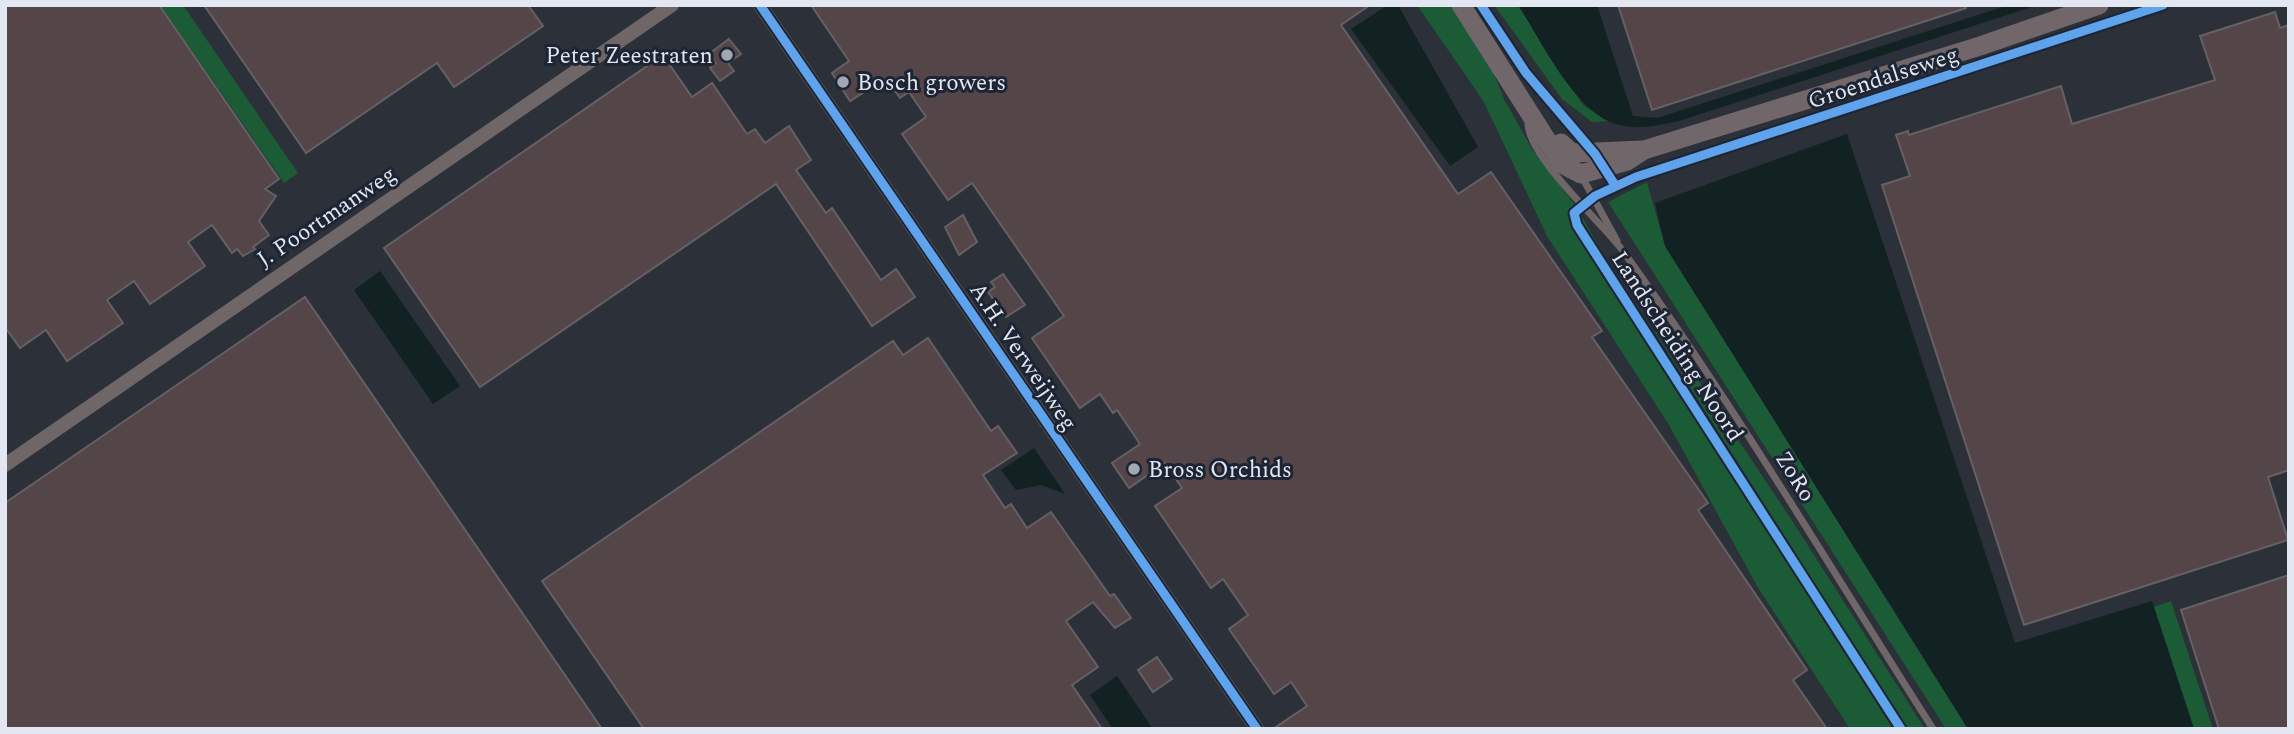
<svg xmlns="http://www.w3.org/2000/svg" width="2294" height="734" font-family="Spectral,serif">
  <rect width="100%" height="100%" fill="#2c3039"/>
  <g fill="#1b5b36">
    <path d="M160,5H183L298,173L284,183Z"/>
    <path d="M1417,5H1450L1492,69L1505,101L1532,149L1576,206L1691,410L1893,729H1850L1757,586L1669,425L1547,236L1484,102Z"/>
    <path d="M1494,5H1518L1583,105L1608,121L1592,122L1562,99Z"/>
    <path d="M1647,182L1665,246L1968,729H1946L1608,202Z"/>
    <path d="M1663,327L1793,522L1925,729H1907L1655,332Z"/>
    <path d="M2171,601L2213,729H2194L2154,607Z"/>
  </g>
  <g fill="#122122">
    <path d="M1388,5H1398L1478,147L1450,166L1351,29Z"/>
    <path d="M1518,5H1597L1633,116L1657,118L2009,5H2038L1679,121C1659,125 1640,130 1620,125C1576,116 1542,41 1518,5Z"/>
    <path d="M1847,134L2015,643L2152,601L2194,729H1968L1665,246L1655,203Z"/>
    <path d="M380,271L460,386L433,404L354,290Z"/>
    <path d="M1034,448L1065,494L1041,485L1016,490L1001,470Z"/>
    <path d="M1117,676L1153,729H1113L1090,695Z"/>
  </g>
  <g fill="#534548" stroke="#646064" stroke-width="2">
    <path d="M5,5H159L279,179L265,189L276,196L259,221L269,235L253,247L255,249L243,256L237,249L232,253L212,225L188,242L205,266L150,304L134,281L107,300L123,323L67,361L46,330L20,348L5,327Z"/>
    <path d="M204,5H528L543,26L454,87L437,63L306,153Z"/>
    <path d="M811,5H1370L1341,25L1458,194L1491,172L1602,331L1592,337L1708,503L1698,510L1807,670L1793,680L1827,729H1273L1307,706L1291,682L1274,694L1229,629L1248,615L1223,579L1211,588L1155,506L1182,488L1165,463L1129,488L1112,463L1140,444L1117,410L1113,413L1100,394L1080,408L1032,338L1064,316L972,183L948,200L902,134L926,117L909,92L900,98L886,78L850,101L832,73L849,61Z"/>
    <path d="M1618,5H1965L1966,8L1652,110Z"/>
    <path d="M2275,12L2280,28L2289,25V470L2268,477L2288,540L2024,625L1882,185L1910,176L1896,135L1908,131L1909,135L2061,86L2072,124L2215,80L2200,36Z"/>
    <path d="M729,39L741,54L728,63L734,71L720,81L710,68L716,63L709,54Z"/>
    <path d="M663,55L692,97L712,83L747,134L755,129L765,143L789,126L811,160L796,170L826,213L832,208L881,280L896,269L915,297L872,326L776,184L480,387L384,248Z"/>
    <path d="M963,215L977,242L959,255L945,227Z"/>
    <path d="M1003,274L1025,305L1006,317L988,292L995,287L991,282Z"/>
    <path d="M305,297L602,729H5V503Z"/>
    <path d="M928,338L991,431L998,426L1017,453L983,475L1005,508L1011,504L1027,528L1051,512L1110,596L1114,594L1131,618L1115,628L1093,602L1066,621L1098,667L1072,685L1102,729H644L542,581L893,341L903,355Z"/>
    <path d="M2289,575V729H2219L2181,610Z"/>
    <path d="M1157,657L1172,679L1153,692L1138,670Z"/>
  </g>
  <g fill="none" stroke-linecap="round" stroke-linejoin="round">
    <g stroke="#6e6667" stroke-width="7">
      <path d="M1528,121C1525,155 1602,222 1623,251C1734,405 1831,569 1933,729"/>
      <path d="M1581,175L1617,241"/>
    </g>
    <g stroke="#6e6667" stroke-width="14">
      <path d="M760,5L1257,729"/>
      <path d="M5,465L672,5"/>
    </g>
    <g stroke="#71676b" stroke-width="19">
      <path d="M1461,5L1562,164L1581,174L1627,161L1644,150L1980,46L2099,5"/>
      <path d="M1561,143L1572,153L1643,150"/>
    </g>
    <defs>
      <g id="cycleway">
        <path d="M760,5L1257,729"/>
        <path d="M1481,5L1526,73L1595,154L1615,185"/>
        <path d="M1901,729L1577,225L1574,213L1595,196L1636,177L2163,5"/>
      </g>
    </defs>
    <use href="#cycleway" stroke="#1d2534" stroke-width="13"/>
    <use href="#cycleway" stroke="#60a3ed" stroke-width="9"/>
  </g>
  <g fill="#a2a7b1" stroke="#1d2534" stroke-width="2.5">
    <circle cx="727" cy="55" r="7"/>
    <circle cx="843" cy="82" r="7"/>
    <circle cx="1134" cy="469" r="7"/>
  </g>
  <g text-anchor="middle" stroke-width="6" stroke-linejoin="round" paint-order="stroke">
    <g font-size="23" fill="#e2e7f1" stroke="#1d2534" text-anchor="start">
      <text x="713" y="63" text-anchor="end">Peter Zeestraten</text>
      <text x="857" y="90">Bosch growers</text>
      <text x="1148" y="477">Bross Orchids</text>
    </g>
    <g font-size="23" fill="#e2e7f1" stroke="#1d2534">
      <text transform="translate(1883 77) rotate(-18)" y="8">Groendalseweg</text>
      <text transform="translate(326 216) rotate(-34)" y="8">J. Poortmanweg</text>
      <text transform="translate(1678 346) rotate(57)" y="8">Landscheiding Noord</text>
      <text transform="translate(1024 356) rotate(56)" y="8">A.H. Verweijweg</text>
      <text transform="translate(1796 476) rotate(58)" y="8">ZoRo</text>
    </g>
  </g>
  <rect width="2294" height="734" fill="none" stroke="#e2e7f1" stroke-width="14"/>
</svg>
